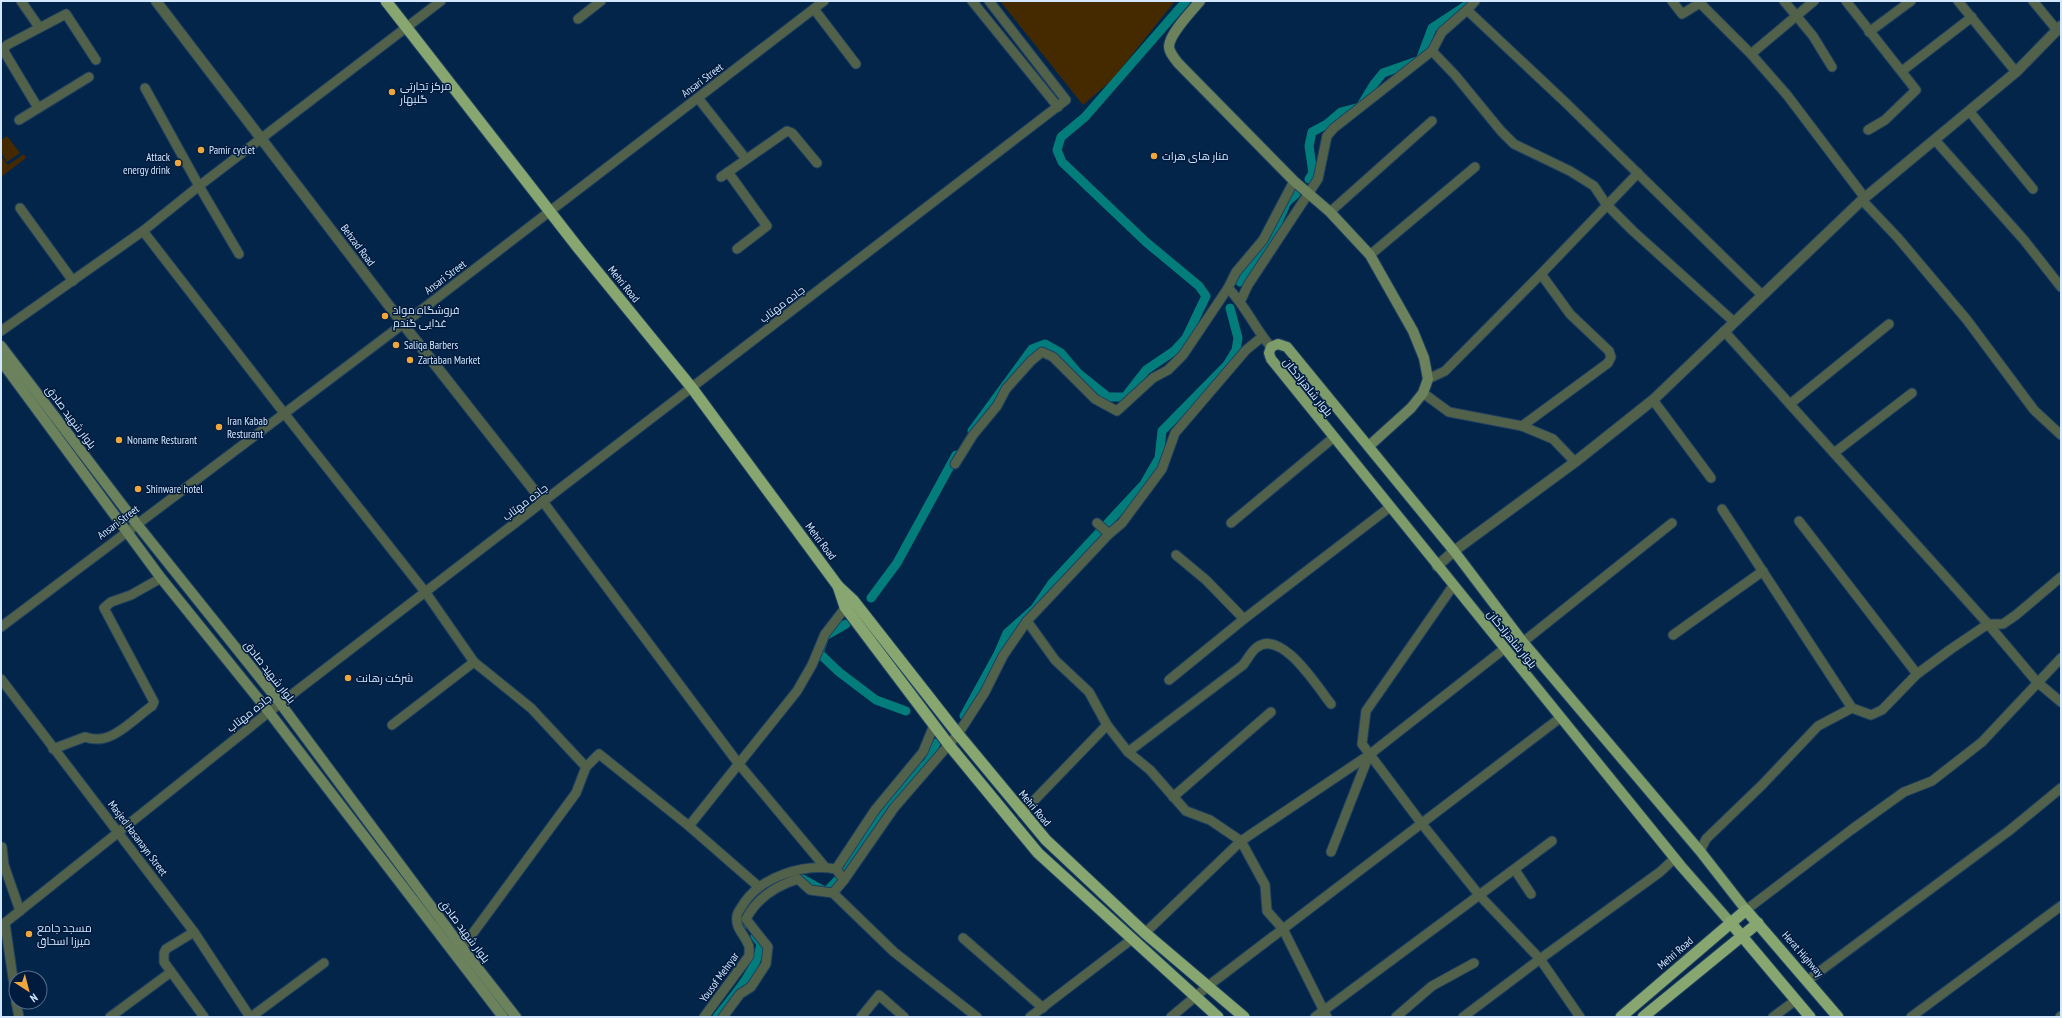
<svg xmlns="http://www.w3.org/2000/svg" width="2062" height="1018" font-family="'PT Sans Narrow',Cairo,sans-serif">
  <rect width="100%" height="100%" fill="#032549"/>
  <g fill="#452a00">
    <path d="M1000,1H1175L1112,80L1083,105Z"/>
    <path d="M7,136L20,153L7,162L1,153V140Z"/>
    <path d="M24,154L26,158L1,177V156L8,165Z"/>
  </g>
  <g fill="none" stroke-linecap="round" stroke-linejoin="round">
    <g stroke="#027d7b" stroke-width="9">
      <path d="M1309,179L1313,173L1309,146L1312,132L1327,124L1341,112L1360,107L1374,84L1383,73L1420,60L1432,28L1470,3"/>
      <path d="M1240,282L1245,273L1274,237L1278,222L1287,202L1296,194"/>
      <path d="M972,431L1032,349L1045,344L1061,353L1078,373L1108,397H1125L1146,370L1174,351L1186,338L1206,296L1199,286L1146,242L1062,162L1057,150L1061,137L1085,117L1186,1"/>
      <path d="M871,598L897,563L956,455"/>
      <path d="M846,624L825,636L819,653L839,672L876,700L906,711"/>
      <path d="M964,716L998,654L1007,633L1035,608L1052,583L1144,484L1159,458L1162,431L1227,365L1236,350L1238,338L1230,308"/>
      <path d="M929,761L936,743"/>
      <path d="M746,924L742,918L749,903L779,880L797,876L826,892L848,869L855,853L875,820L909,779L933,758"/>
      <path d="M717,1017C734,995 756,972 761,944L755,936"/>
    </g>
    <defs>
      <g id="minor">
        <path d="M21,1L39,27"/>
        <path d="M972,1L1058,107"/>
        <path d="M1672,1L1682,14L1700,3L1751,54L1787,95L1865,198"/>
        <path d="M1784,1L1813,36L1832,67"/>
        <path d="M1846,1L1916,90L1885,120L1868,130"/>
        <path d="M1958,1L2016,72"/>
        <path d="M2033,1L2057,30"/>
        <path d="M814,9L856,64"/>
        <path d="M1467,10L1566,103L1762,295"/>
        <path d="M578,19L601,1"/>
        <path d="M1869,32L1911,1"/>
        <path d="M1432,51L1455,75L1501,131L1514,144L1570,171L1594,186L1606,204L1633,231L1733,321"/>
        <path d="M1751,54L1814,1"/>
        <path d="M1902,71L1972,17"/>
        <path d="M145,88L199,186L239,254"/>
        <path d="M698,98L746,159"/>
        <path d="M38,108L5,53L4,49L7,45L66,14L96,60"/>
        <path d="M1970,112L2033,189"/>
        <path d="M19,120L89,77"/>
        <path d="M1935,140L2024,240L2061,287"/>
        <path d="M728,172L767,226L737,249"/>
        <path d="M721,177L787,131L792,133L817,163"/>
        <path d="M1862,200L1898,238L1967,320L2034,410L2061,435"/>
        <path d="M20,208L73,281"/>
        <path d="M1330,212L1432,121"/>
        <path d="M143,231L284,413L426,593L474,662L531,708L586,767L576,793L462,948"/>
        <path d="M1370,255L1475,167"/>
        <path d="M1228,288C1246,306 1255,329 1271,347"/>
        <path d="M1241,300L1248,285L1318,179L1327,136L1334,128L1432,51L1442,32L1467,10L1475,1"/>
        <path d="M1,331L143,231L199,186L441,1"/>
        <path d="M1724,331L1988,624L2037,682L2061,702"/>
        <path d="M1428,379L1445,371L1541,274L1638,173"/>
        <path d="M1423,393L1449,412L1522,426L1553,439L1575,462"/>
        <path d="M1653,400L1711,478"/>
        <path d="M1790,404L1889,324"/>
        <path d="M1522,426L1608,363L1611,357L1609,351L1570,314L1541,274"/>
        <path d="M1834,453L1912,393"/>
        <path d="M955,464L973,435L997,406L1006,389L1031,361L1042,352L1053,357L1095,399L1117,411L1153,378L1168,370L1183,355L1228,288L1236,272L1263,240L1294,181"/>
        <path d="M544,503L738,763L825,867"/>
        <path d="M1722,509L1852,708L1871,715L1882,710L1917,674L1951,649L1988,624H2003L2016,615L2061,577"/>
        <path d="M1799,521L1917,674"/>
        <path d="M1097,523L1109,534"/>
        <path d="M1231,523L1333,438"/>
        <path d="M1176,555L1206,580L1244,619"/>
        <path d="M1453,586L1366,711L1362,744L1422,824L1480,896L1540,959L1580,1017"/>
        <path d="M1027,621L1055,660L1089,692L1107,725L1128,752L1150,770L1186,811L1210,820L1241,841L1265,885L1267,911L1283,929L1327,1017"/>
        <path d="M1,627L403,324L824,1"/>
        <path d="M1673,635L1763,571"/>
        <path d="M1523,642L1672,523"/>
        <path d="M1,679L194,932L250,1017"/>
        <path d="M1169,680L1244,619L1390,507"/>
        <path d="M392,725L474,662"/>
        <path d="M53,749L85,737C111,747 133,719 152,706L154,702L104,608L111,602L131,595L161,578"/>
        <path d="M1128,752L1243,665C1247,660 1251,652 1256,648C1281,627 1318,688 1331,704"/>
        <path d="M586,767L599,754L689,826L759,887"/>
        <path d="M1173,797L1271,712"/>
        <path d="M1022,813L1107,725"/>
        <path d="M689,826L797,691L812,665L825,634L849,603"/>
        <path d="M2,847L4,865L20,911"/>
        <path d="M1700,851L1706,839L1762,785L1818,726L1852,708"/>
        <path d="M1331,852L1369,755"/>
        <path d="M836,869L875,810L923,752L934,725"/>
        <path d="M1515,870L1531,894"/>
        <path d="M833,893L894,952L977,1017"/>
        <path d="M1746,910L1851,830L1904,792L1932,781L1982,742L2061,658"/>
        <path d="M5,923L16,999"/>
        <path d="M1,926L269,712L1066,100L989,1"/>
        <path d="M194,932L166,949L164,953V962L204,1017"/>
        <path d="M1145,933L1241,841L1369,755L1504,649"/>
        <path d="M963,938L1043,1008"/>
        <path d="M1808,980L2010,830L2061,788"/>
        <path d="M16,1002L19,1017"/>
        <path d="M110,1017L171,972"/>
        <path d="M251,1017L324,963"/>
        <path d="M704,1017L749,956C749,952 750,947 748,944C744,934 735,928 737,916C737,912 742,907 744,903C762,876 805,863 836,869L844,880"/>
        <path d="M723,1017L740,994L751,987L766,964L768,947L746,919C757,898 775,886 798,879L810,890L833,893L844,880L894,808L958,734L985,692L1003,656L1027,621L1109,534L1122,523L1162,469L1175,433L1246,350L1262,337"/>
        <path d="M861,1017L879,995L904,1017"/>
        <path d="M1030,1017L1132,939"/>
        <path d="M1171,1017L1208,986L1560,718"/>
        <path d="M1315,1017L1552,841"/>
        <path d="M1396,1017L1432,986L1474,963"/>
        <path d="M1463,1017L1540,959L1660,872L1675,858"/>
        <path d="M1773,1017L1796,1000"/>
        <path d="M1911,1017L2061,906"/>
        <path d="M2060,1017L2061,1016"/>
      </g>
      <g id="tertiary">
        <path d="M156,1L403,324L544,503"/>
        <path d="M1437,566L1454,551L1575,462L1653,400L1862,200L2016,72L2061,26"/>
      </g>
      <g id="secondary">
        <path d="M1200,1C1191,12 1170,33 1169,46C1169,52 1174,58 1178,63L1294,181L1330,212L1370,255L1413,331L1424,358L1428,379L1423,393L1411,408L1369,446"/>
        <path d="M1,346L136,523L280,703L462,948L516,1017"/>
        <path d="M1,361L161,578L269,712L503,1017"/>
      </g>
      <path id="primary" d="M1730,922L1681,866L1271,359L1269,353L1271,347L1278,344L1287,347L1454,551L1523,642L1700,851L1746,910"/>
      <g id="trunk">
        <path d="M386,1L579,249L692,388L838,586L853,600L958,734L1046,840L1145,933L1244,1017"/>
        <path d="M838,586L845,607L949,745L1038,853L1218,1017"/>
        <path d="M1730,922L1810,1017"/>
        <path d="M1621,1017L1746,910L1838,1017"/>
        <path d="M1643,1017L1758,923"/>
      </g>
    </defs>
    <use href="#minor" stroke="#204062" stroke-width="11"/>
    <use href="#tertiary" stroke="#204062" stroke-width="12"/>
    <use href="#secondary" stroke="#204062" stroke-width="12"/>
    <use href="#primary" stroke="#204062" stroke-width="12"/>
    <use href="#trunk" stroke="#204062" stroke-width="13"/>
    <use href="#minor" stroke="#526149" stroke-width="9"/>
    <use href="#tertiary" stroke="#526149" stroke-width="10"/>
    <use href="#secondary" stroke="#6b825c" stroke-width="10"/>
    <use href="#primary" stroke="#7e9b6a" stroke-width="10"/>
    <use href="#trunk" stroke="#87a670" stroke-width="11"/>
  </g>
  <g fill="#efa73d" stroke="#001b3e" stroke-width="1.5">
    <circle cx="392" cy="92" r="4"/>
    <circle cx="201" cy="150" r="4"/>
    <circle cx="1154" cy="156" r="4"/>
    <circle cx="178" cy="163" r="4"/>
    <circle cx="385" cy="316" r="4"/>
    <circle cx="396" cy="345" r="4"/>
    <circle cx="410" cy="360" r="4"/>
    <circle cx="219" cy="427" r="4"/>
    <circle cx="119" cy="440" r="4"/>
    <circle cx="138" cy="489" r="4"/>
    <circle cx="348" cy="678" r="4"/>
    <circle cx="29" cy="934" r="4"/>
  </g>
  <g text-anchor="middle" stroke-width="3" stroke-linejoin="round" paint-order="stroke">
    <g font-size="11" fill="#d3e7fe" stroke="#001b3e">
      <text transform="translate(702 80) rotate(-37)" y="4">Ansari Street</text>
      <text transform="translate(358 245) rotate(53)" y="4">Behzad Road</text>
      <text transform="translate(445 277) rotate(-37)" y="4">Ansari Street</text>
      <text transform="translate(624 284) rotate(51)" y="4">Mehri Road</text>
      <text transform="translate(782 304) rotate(-37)" y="4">جاده مهتاب</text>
      <text transform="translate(1308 387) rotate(51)" y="4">بلوار شاهزادگان</text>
      <text transform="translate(71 417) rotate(53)" y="4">بلوار شهید صادق</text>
      <text transform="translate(525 502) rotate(-37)" y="4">جاده مهتاب</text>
      <text transform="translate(118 522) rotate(-37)" y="4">Ansari Street</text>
      <text transform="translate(821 541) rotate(53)" y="4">Mehri Road</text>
      <text transform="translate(1512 639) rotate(51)" y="4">بلوار شاهزادگان</text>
      <text transform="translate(270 672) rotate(52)" y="4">بلوار شهید صادق</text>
      <text transform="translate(249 713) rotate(-38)" y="4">جاده مهتاب</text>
      <text transform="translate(1035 808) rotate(50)" y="4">Mehri Road</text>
      <text transform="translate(138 838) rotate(53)" y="4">Masjed Hasanayn Street</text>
      <text transform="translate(465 931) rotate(53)" y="4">بلوار شهید صادق</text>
      <text transform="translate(1675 953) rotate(-41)" y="4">Mehri Road</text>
      <text transform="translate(1803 954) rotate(49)" y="4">Herat Highway</text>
      <text transform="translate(719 977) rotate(-54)" y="4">Yousof Mehryar</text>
    </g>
    <g font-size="11" fill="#d3e7fe" stroke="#001b3e" text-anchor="start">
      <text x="400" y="90">مرکز تجارتی<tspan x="400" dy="13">گلبهار</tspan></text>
      <text x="209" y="154">Pamir cyclet</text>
      <text x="1162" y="160">منار های هرات</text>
      <text x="170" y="161" text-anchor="end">Attack<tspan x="170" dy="13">energy drink</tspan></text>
      <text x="393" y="314">فروشگاه مواد<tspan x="393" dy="13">غذایی گندم</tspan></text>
      <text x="404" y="349">Saliqa Barbers</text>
      <text x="418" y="364">Zartaban Market</text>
      <text x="227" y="425">Iran Kabab<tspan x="227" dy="13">Resturant</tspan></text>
      <text x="127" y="444">Noname Resturant</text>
      <text x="146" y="493">Shinware hotel</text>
      <text x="356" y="682">شرکت رهانت</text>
      <text x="37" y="932">مسجد جامع<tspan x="37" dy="13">میرزا اسحاق</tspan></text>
    </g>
  </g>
  <rect width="2062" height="1018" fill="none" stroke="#d3e7fe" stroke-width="4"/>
  <g transform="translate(28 990) rotate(144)"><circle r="19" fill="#001b3e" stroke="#546d8b"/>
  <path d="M0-3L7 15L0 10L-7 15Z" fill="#efa73d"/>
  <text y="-6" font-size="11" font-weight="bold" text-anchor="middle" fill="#d3e7fe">N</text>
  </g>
</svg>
